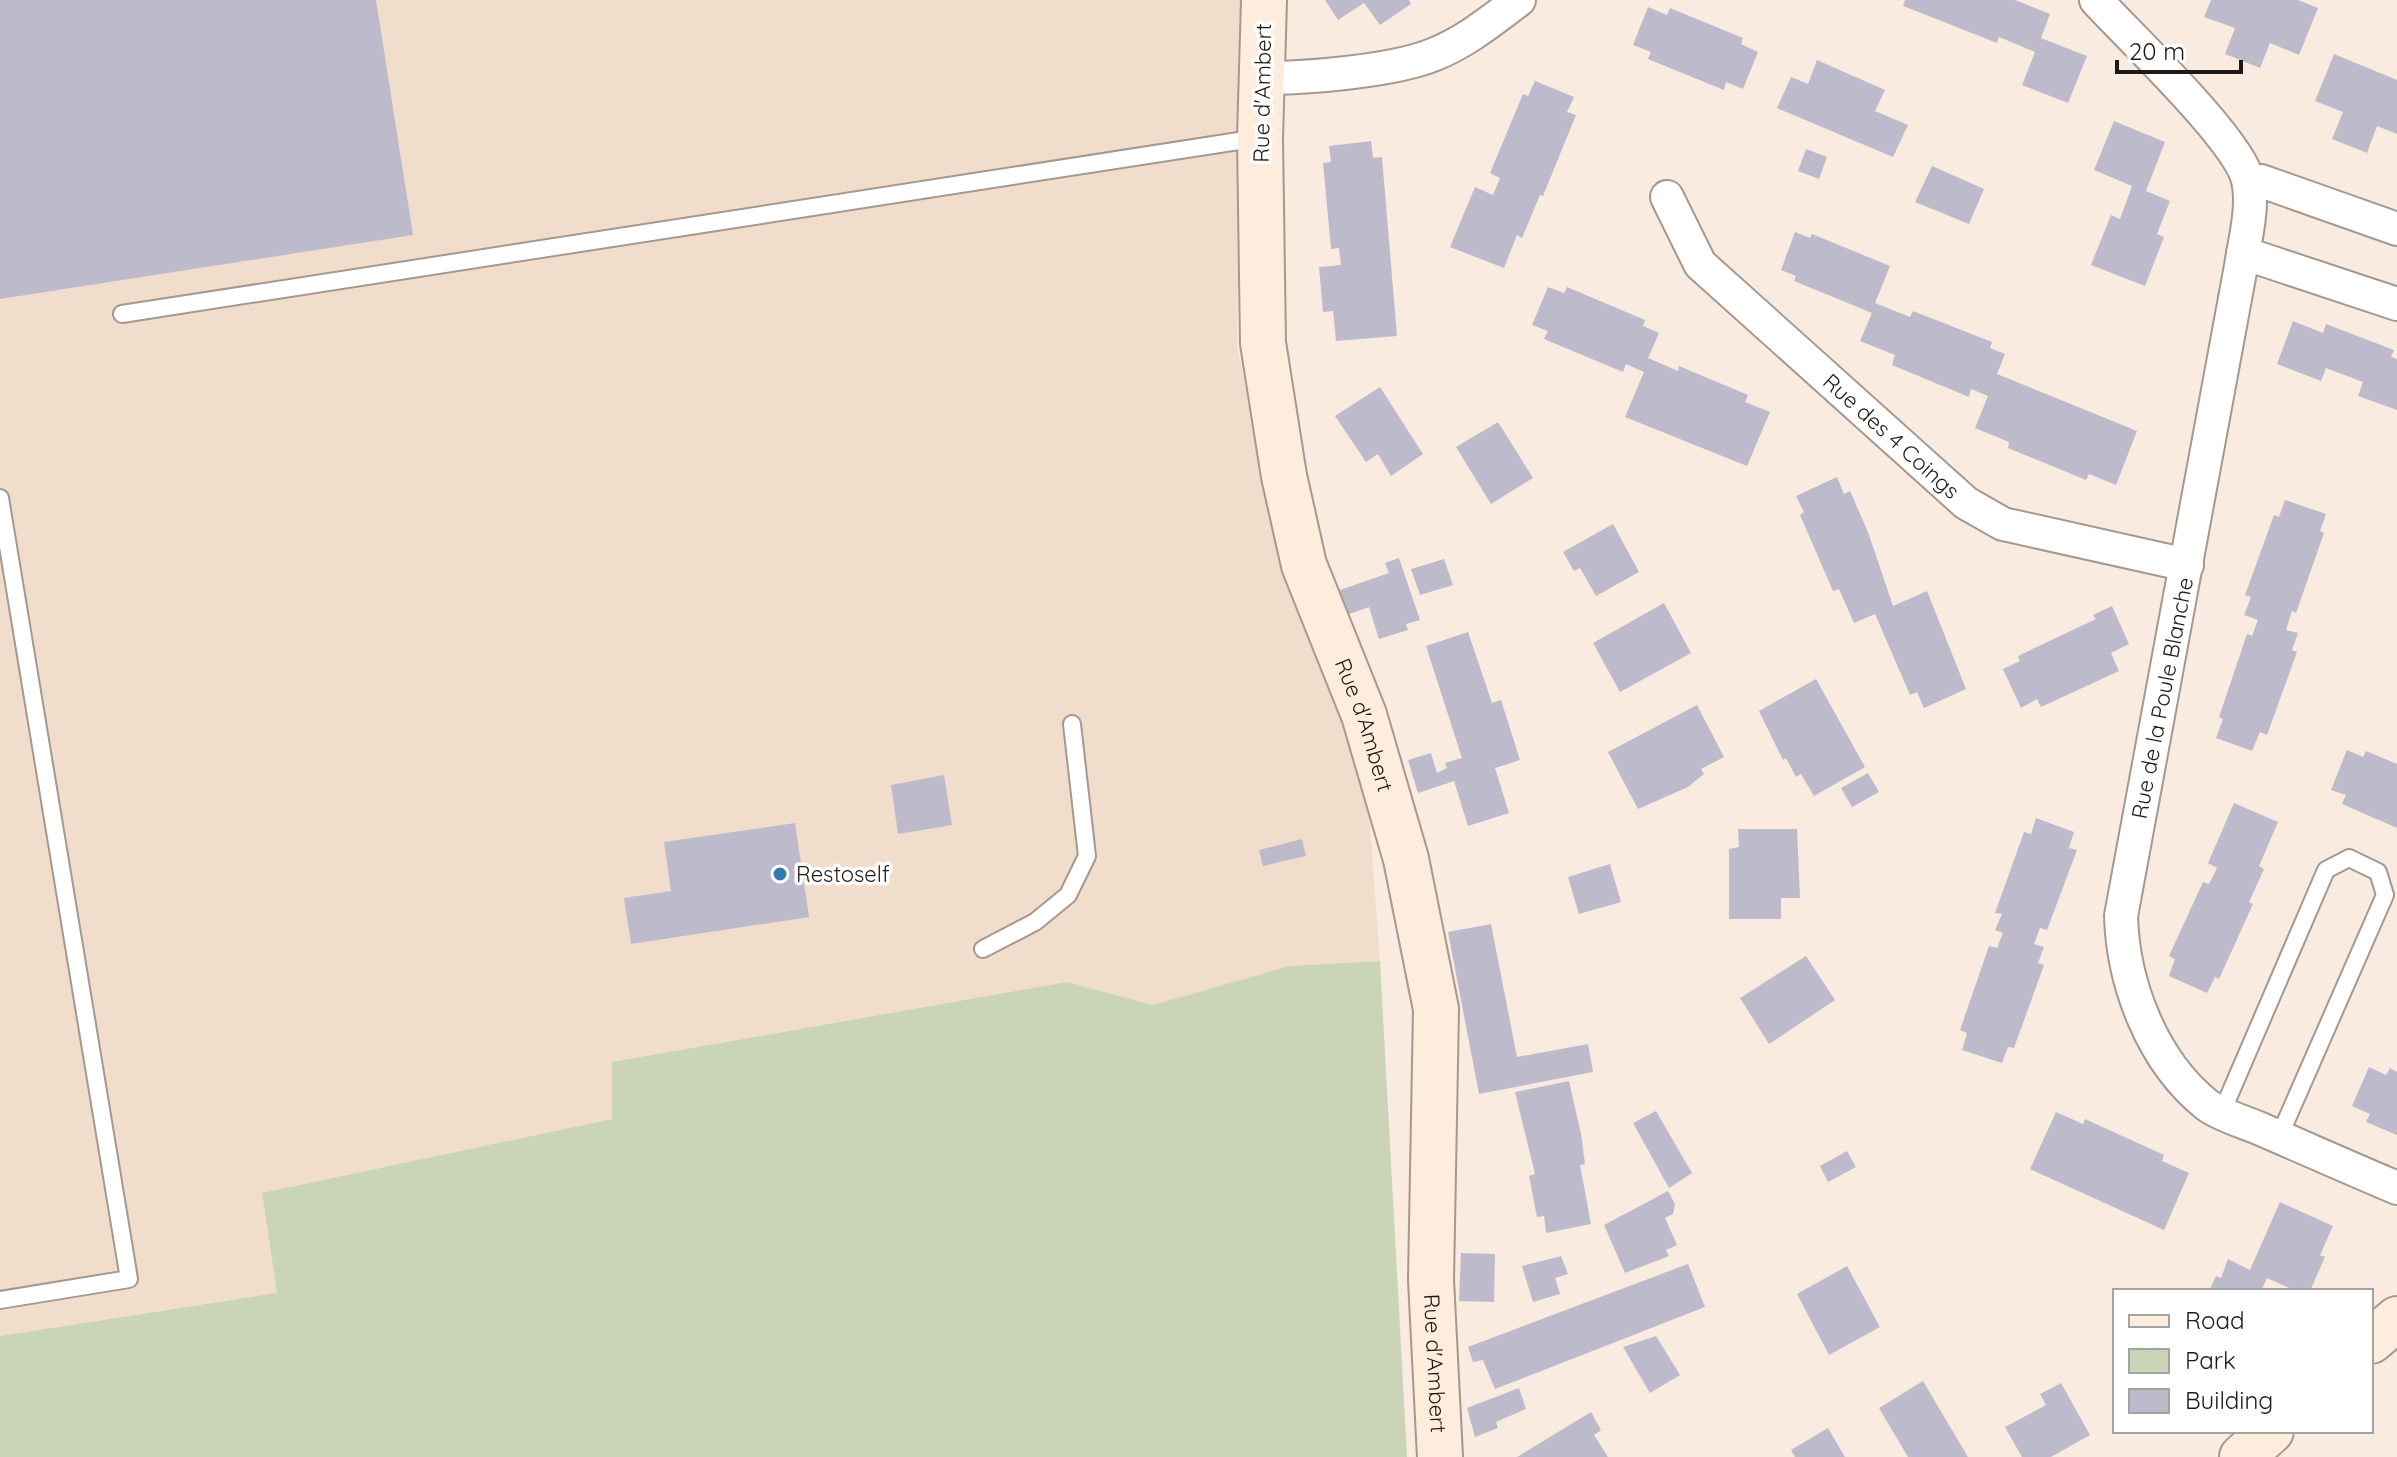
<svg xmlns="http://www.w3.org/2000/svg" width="2397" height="1457" font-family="Quicksand,sans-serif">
  <rect width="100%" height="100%" fill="#f9ebdf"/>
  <path fill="#f1ddcc" d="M0,0H1242L1237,347L1277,524L1368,798L1380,961L1289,966L1153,1005L1067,982L612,1062V1119L262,1193L277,1293L0,1336Z"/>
  <path fill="#c9d5b6" d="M1380,961L1407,1457H0V1336L277,1293L262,1193L612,1119V1062L1067,982L1153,1005L1289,966Z"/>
  <g fill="#bdbbcb">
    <path d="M0,0H376L413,235L0,299Z"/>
    <path d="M1325,0H1409L1411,4L1380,25L1364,3L1338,20Z"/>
    <path d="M1905,0H2015L2050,14L2041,38L2087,56L2068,103L2022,85L2035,52L1999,37L1997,43L1949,24L1903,6Z"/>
    <path d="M2211,0H2298L2318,8L2299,55L2270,43L2260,68L2225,54L2235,28L2204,17Z"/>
    <path d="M1648,7L1667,15L1670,8L1743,38L1741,44L1758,52L1743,89L1726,82L1724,90L1648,59L1651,52L1633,45Z"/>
    <path d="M2334,54L2397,80V134L2377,126L2367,153L2332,139L2343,112L2315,101Z"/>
    <path d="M1817,60L1885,90L1875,111L1908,125L1893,157L1777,108L1791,77L1808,84Z"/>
    <path d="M1535,81L1574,97L1567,112L1576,115L1543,196L1540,195L1522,238L1517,235L1504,268L1450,247L1475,187L1493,195L1500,178L1490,173L1523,94L1528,96Z"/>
    <path d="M2114,121L2165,142L2146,191L2170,201L2157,234L2164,237L2145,286L2091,265L2111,215L2120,219L2132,186L2094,170Z"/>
    <path d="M1371,141L1373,158L1382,157L1397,336L1336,341L1333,311L1323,312L1319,267L1341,265L1339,248L1331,249L1323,163L1331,162L1329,146Z"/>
    <path d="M1806,149L1827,157L1819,179L1798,171Z"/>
    <path d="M1932,166L1984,189L1969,224L1915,202Z"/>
    <path d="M1795,232L1810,238L1812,234L1890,266L1875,303L1910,317L1913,311L1992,342L1990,348L2005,354L1997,374L2137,431L2116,485L2089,474L2086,480L2008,448L2009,442L1975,428L1988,396L1971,389L1969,397L1892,365L1895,355L1860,341L1872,313L1794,281L1796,276L1781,270Z"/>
    <path d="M1548,287L1564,293L1567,287L1645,320L1643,326L1659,333L1648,358L1678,371L1679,366L1748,395L1745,402L1770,412L1747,466L1625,417L1644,372L1626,364L1623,372L1544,339L1548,331L1532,325Z"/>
    <path d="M2293,321L2323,333L2326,324L2394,350L2391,357L2397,359V410L2358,396L2363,382L2326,368L2321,381L2277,364Z"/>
    <path d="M1380,387L1423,454L1391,476L1378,454L1366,462L1335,416Z"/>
    <path d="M1498,422L1533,478L1491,504L1456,447Z"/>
    <path d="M1837,477L1844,494L1850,491L1868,532L1893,606L1927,591L1966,689L1924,708L1917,692L1910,695L1875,614L1854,623L1839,589L1833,591L1800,515L1804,512L1796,496Z"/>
    <path d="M2285,500L2326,514L2320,531L2324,533L2296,613L2292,611L2286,630L2298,633L2292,650L2297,652L2267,735L2260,732L2252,751L2216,738L2223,719L2219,717L2247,634L2252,636L2258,620L2244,615L2251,597L2245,595L2274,515L2279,517Z"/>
    <path d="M1613,524L1639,572L1596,596L1580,568L1574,571L1563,552Z"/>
    <path d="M1399,558L1420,620L1406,624L1408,630L1379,639L1369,607L1349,614L1340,590L1389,573L1385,563Z"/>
    <path d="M1444,559L1453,585L1420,595L1411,569Z"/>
    <path d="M1664,603L1691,653L1620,692L1593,643Z"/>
    <path d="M2112,606L2129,644L2111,653L2119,671L2041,707L2037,699L2021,708L2003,669L2020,661L2018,656L2096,619L2093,615Z"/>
    <path d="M1468,632L1492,703L1501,700L1520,760L1495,768L1509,813L1468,826L1454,781L1418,793L1408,760L1431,753L1437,773L1447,768L1445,763L1462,758L1426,646Z"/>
    <path d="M1816,679L1865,767L1814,796L1801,774L1796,777L1786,758L1783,760L1759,711Z"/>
    <path d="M1697,705L1724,757L1701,769L1704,774L1688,787L1638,809L1608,752Z"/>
    <path d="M2347,750L2363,757L2366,751L2397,764V828L2342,804L2346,795L2331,790Z"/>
    <path d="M1868,773L1879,792L1852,807L1841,788Z"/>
    <path d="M944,775L952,825L898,834L891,785Z"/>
    <path d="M2234,803L2278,822L2259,866L2264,869L2249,902L2253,904L2219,979L2215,977L2207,993L2169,976L2175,959L2169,956L2203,882L2209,884L2217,868L2208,863Z"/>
    <path d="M2036,818L2074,832L2069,848L2077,850L2047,930L2040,928L2034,944L2044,947L2038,963L2044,965L2014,1048L2008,1047L2002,1063L1962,1050L1967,1033L1960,1030L1989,946L1997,948L2003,933L1995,930L2002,914L1995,913L2024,832L2031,834Z"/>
    <path d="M795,823L809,917L631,944L624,898L671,891L664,842Z"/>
    <path d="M1738,829H1797L1800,898H1781V919H1729V849L1739,847Z"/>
    <path d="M1302,839L1306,856L1263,866L1259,850Z"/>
    <path d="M1610,864L1621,902L1579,914L1568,877Z"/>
    <path d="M1491,924L1517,1057L1588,1044L1593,1072L1479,1094L1448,932Z"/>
    <path d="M1806,956L1835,1000L1769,1044L1740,998Z"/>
    <path d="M2369,1067L2386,1075L2390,1068L2397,1072V1135L2366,1122L2370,1114L2352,1106Z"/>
    <path d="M1569,1081L1581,1134L1585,1164L1580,1165L1591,1224L1546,1233L1544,1216L1537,1217L1529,1176L1535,1174L1515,1092Z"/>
    <path d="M1656,1111L1692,1173L1669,1188L1633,1123Z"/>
    <path d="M2056,1112L2083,1124L2085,1119L2164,1155L2162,1161L2189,1173L2164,1230L2030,1169Z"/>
    <path d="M1847,1151L1856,1167L1828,1182L1820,1166Z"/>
    <path d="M1668,1191L1675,1204L1673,1214L1665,1218L1677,1245L1666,1250L1669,1256L1625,1273L1604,1225Z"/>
    <path d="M2280,1202L2333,1226L2320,1255L2325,1257L2310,1291H2296L2267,1278L2261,1291H2209L2216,1276L2221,1278L2228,1259L2250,1270Z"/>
    <path d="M1461,1253L1495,1254L1494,1302L1459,1301Z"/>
    <path d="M1561,1256L1568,1274L1555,1278L1560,1294L1533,1302L1522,1266Z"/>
    <path d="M1688,1264L1705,1307L1495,1389L1483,1360L1473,1362L1468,1347Z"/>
    <path d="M1847,1266L1880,1327L1829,1355L1797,1294Z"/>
    <path d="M1656,1336L1680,1375L1650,1393L1623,1347Z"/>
    <path d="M1923,1381L1968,1457H1908L1879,1408Z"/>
    <path d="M2061,1383L2090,1435L2051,1457H2022L2005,1427L2046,1405L2040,1394Z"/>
    <path d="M1519,1388L1526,1409L1496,1422L1498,1428L1475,1437L1467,1408Z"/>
    <path d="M1591,1412L1601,1430L1594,1435L1608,1457H1517Z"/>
    <path d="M1828,1428L1845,1457H1795L1791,1450Z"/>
  </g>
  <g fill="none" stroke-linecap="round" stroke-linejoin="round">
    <defs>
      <g id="lane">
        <path d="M122,314L1258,138"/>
        <path d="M0,498L129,1279L0,1300"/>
        <path d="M983,949L1035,922L1068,895L1087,856L1072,724"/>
        <path d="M2222,1112L2326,870L2349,858L2378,872L2385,895L2279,1137"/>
      </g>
      <g id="street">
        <path d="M2096,0C2129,36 2238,139 2248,180C2254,207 2245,239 2241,266L2121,916C2123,984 2152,1061 2207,1105C2222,1116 2245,1122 2263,1130C2307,1149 2352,1169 2397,1188"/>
        <path d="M1263,78C1308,78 1395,71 1435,54C1467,41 1492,20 1519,0"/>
        <path d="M2249,182L2261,181L2397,229"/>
        <path id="s1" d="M1667,197L1700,264L1966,503L2003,524L2187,565"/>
        <path d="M2243,253L2397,304"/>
      </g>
      <g id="secondary">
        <path id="s2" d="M1264,0L1260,138L1263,343L1284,476L1304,565L1364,715L1406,859L1436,1009L1431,1280L1440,1457"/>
        <path d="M2371,1341L2397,1319"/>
        <path d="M2242,1457L2271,1431"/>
      </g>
    </defs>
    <use href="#lane" stroke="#a5988e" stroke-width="20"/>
    <use href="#street" stroke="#a5988e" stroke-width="36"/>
    <use href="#secondary" stroke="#a5988e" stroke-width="48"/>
    <use href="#lane" stroke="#fff" stroke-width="16"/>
    <use href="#street" stroke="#fff" stroke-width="32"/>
    <use href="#secondary" stroke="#feeddc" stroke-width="44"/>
  </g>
  <circle fill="#327cb0" stroke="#fff" stroke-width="3" cx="780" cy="874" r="8"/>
  <g text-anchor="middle" stroke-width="7" stroke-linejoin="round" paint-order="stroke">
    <g font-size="22" fill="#1f1a16" stroke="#fff">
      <text transform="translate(1262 93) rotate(-89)" y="8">Rue d'Ambert</text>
      <text dy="8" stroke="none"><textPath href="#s1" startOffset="332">Rue des 4 Coings</textPath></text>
      <text transform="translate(2162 698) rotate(-79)" y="8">Rue de la Poule Blanche</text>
      <text dy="8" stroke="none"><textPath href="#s2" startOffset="740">Rue d'Ambert</textPath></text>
      <text dy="8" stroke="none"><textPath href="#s2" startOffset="1388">Rue d'Ambert</textPath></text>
    </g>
    <g font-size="22" fill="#1f1a16" stroke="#fff" text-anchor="start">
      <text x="796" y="882">Restoself</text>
    </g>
  </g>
  <rect x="2113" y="1289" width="260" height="144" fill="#ffffff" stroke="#a5a3a2" stroke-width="2"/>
  <rect x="2129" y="1315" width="40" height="12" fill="#feeddc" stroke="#a5a3a2" stroke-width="2"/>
  <text x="2185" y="1329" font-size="24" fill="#1f1a16">Road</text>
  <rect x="2129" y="1349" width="40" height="24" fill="#c9d5b6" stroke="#a5a3a2" stroke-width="2"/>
  <text x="2185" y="1369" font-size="24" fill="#1f1a16">Park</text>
  <rect x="2129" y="1389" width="40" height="24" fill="#bdbbcb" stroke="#a5a3a2" stroke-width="2"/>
  <text x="2185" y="1409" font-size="24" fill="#1f1a16">Building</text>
  <path d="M2117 60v12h124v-12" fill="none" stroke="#1f1a16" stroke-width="4"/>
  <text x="2129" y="60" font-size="24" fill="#1f1a16" stroke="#ffffff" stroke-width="6" paint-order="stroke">20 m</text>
</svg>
